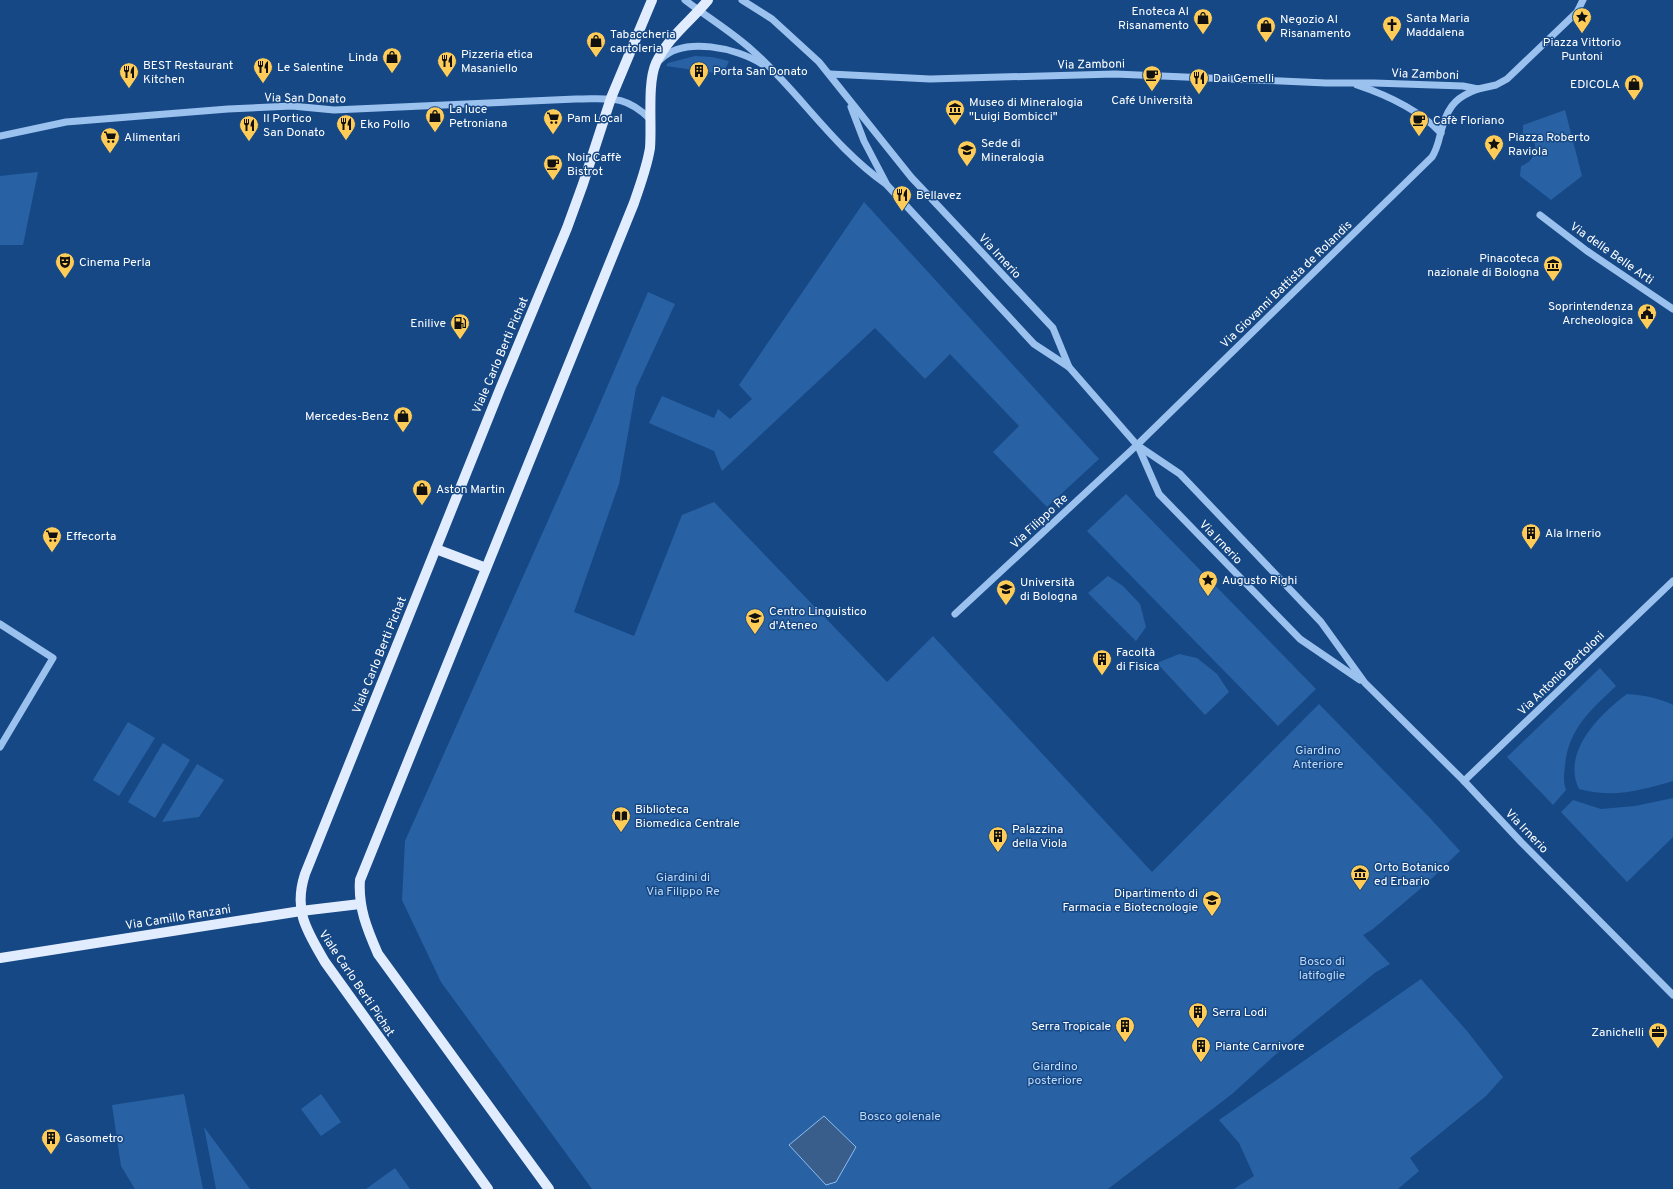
<svg xmlns="http://www.w3.org/2000/svg" width="1673" height="1189" font-family="Overpass,sans-serif">
  <rect width="100%" height="100%" fill="#164885"/>
  <g fill="#2862a4">
    <path d="M695,56L712,57L729,61L723,74L666,66L668,63Z"/>
    <path d="M1565,110L1582,176L1551,200L1520,176L1521,166C1537,161 1542,139 1523,134V125Z"/>
    <path d="M38,172L23,245H0V176Z"/>
    <path d="M864,202L1099,459L1047,507L993,452L1019,426L950,354L925,379L875,328L722,471L714,451L649,423L662,396L714,418L718,409L730,419L752,399L739,385Z"/>
    <path d="M648,292L675,304L636,388L619,484L574,612L634,636L682,515L714,502L887,682L933,636L1152,872L1319,704L1429,817L1460,851L1426,884L1373,929L1363,935L1390,964L1376,972L1286,1045L1232,1094L1108,1189H592L441,982L402,900L405,841L592,422Z"/>
    <path d="M1126,494L1316,689L1278,726L1087,531Z"/>
    <path d="M1108,576L1123,586L1140,604L1146,627L1136,641L1088,593Z"/>
    <path d="M1179,654L1197,658L1217,674L1229,692L1205,715L1157,663Z"/>
    <path d="M1600,668L1616,686C1590,711 1569,728 1565,765C1564,774 1563,782 1566,790L1553,805L1507,757Z"/>
    <path d="M1627,694C1643,695 1659,698 1673,705V781C1639,791 1614,798 1579,789C1561,752 1600,714 1627,694Z"/>
    <path d="M128,722L155,738L119,796L93,780Z"/>
    <path d="M163,743L190,760L155,818L128,802Z"/>
    <path d="M197,764L224,780L199,817L162,822Z"/>
    <path d="M1673,798V837L1627,882L1561,812L1573,800L1601,809L1635,806Z"/>
    <path d="M1421,979L1467,1031L1503,1077L1486,1096L1410,1158L1419,1171L1398,1189H1234L1254,1176L1239,1143L1219,1120Z"/>
    <path d="M184,1094L203,1189H135L121,1166L112,1105Z"/>
    <path d="M321,1094L341,1122L321,1136L301,1109Z"/>
    <path d="M204,1127L250,1189H216Z"/>
    <path d="M395,1168L410,1189H366Z"/>
  </g>
  <path fill="#395e8b" stroke="#8dbdf1" d="M824,1116L856,1147L836,1182L826,1185L789,1145Z"/>
  <g fill="none" stroke-linecap="round" stroke-linejoin="round">
    <g stroke="#9bc1ee" stroke-width="7">
      <path d="M685,0C707,17 732,32 753,51C800,93 834,148 886,184L1034,344L1069,367L1137,445L1180,474L1321,622L1365,683L1464,781L1521,842L1673,995"/>
      <path d="M742,0L772,19L819,62L911,177L1053,328L1069,367"/>
      <path d="M661,59C684,36 737,48 762,64"/>
      <path d="M830,74L930,79L1115,74L1326,83H1374L1463,86L1478,89L1496,85L1507,79L1577,12L1583,0"/>
      <path d="M1357,85C1387,95 1419,110 1441,133"/>
      <path d="M851,107L864,141L886,183"/>
      <path d="M0,136L66,122L228,109L292,106L334,110L576,99C609,99 624,94 650,119"/>
      <path d="M1540,215L1587,251L1673,309"/>
      <path d="M1138,446L1159,494L1300,639L1360,680"/>
      <path d="M955,614L1137,445L1432,157C1439,146 1439,136 1443,125C1449,104 1459,96 1478,89"/>
      <path d="M0,624L53,658L0,747"/>
      <path d="M1464,781L1673,581"/>
    </g>
    <g stroke="#e1edff" stroke-width="10">
      <path d="M436,549L486,568"/>
      <path d="M0,958L301,911L360,904"/>
      <path d="M488,1189L325,962C307,931 293,911 305,874L500,389L567,228L583,184L611,98L652,0"/>
      <path d="M549,1189L378,954C367,929 358,907 360,880L634,203C640,185 647,167 650,148C652,124 647,83 656,63C668,37 690,22 708,0"/>
    </g>
  </g>
  <defs>
    <symbol id="sight-pin" viewBox="-11 -11 22 30"><path d="M0 17L-7.5 6A9.5 9.5 0 1 1 7.5 6Z" fill="#ffcc57" stroke="#164885"/><path d="M0-6L1.8-2.2L6-1.7L2.9 1.2L3.7 5.4L0 3.3L-3.7 5.4L-2.9 1.2L-6-1.7L-1.8-2.2Z" fill="#111"/></symbol>
    <symbol id="shop-pin" viewBox="-11 -11 22 30"><path d="M0 17L-7.5 6A9.5 9.5 0 1 1 7.5 6Z" fill="#ffcc57" stroke="#164885"/><path d="M-5-2.5h2.3a2.7 3.5 0 0 1 5.4 0H5L5.5 6h-11ZM-1.5-2.5h3a1.5 2.3 0 0 0-3 0Z" fill="#111"/></symbol>
    <symbol id="church-pin" viewBox="-11 -11 22 30"><path d="M0 17L-7.5 6A9.5 9.5 0 1 1 7.5 6Z" fill="#ffcc57" stroke="#164885"/><path d="M-1.2-6h2.4v3.5h3.3v2.4h-3.3V6h-2.4V-.1h-3.3v-2.4h3.3Z" fill="#111"/></symbol>
    <symbol id="restaurant-pin" viewBox="-11 -11 22 30"><path d="M0 17L-7.5 6A9.5 9.5 0 1 1 7.5 6Z" fill="#ffcc57" stroke="#164885"/><path d="M-5-6h1v4h1v-4h1v4h1v-4h1v5L-1.5 .5V6h-2V.5L-5-1ZM5-6V6H3V1.5H1.5Q1.5-4 5-6Z" fill="#111"/></symbol>
    <symbol id="building-pin" viewBox="-11 -11 22 30"><path d="M0 17L-7.5 6A9.5 9.5 0 1 1 7.5 6Z" fill="#ffcc57" stroke="#164885"/><path d="M-4-6H4V6H1V3H-1V6H-4ZM-2.5-4.3h1.7v1.8h-1.7ZM.8-4.3h1.7v1.8H.8ZM-2.5-1h1.7V.8h-1.7ZM.8-1h1.7V.8H.8Z" fill="#111"/></symbol>
    <symbol id="cafe-pin" viewBox="-11 -11 22 30"><path d="M0 17L-7.5 6A9.5 9.5 0 1 1 7.5 6Z" fill="#ffcc57" stroke="#164885"/><path d="M-5.5-4.5H6V0H3Q3 3.5 0 3.5H-2.5Q-5.5 3.5-5.5 0ZM3-3.2v2h1.7v-2ZM-6 4.5H4V6H-6Z" fill="#111"/></symbol>
    <symbol id="museum-pin" viewBox="-11 -11 22 30"><path d="M0 17L-7.5 6A9.5 9.5 0 1 1 7.5 6Z" fill="#ffcc57" stroke="#164885"/><path d="M0-6L6-3V-2H-6V-3ZM-5-1h2V3h-2ZM-1-1h2V3h-2ZM3-1h2V3H3ZM-6 4H6V6H-6Z" fill="#111"/></symbol>
    <symbol id="supermarket-pin" viewBox="-11 -11 22 30"><path d="M0 17L-7.5 6A9.5 9.5 0 1 1 7.5 6Z" fill="#ffcc57" stroke="#164885"/><path d="M-6-5.5h2.5l.6 2H6L4.5 2H-2.5L-4.4-4H-6ZM-1.5 3.2a1.3 1.3 0 1 0 .1 0ZM3 3.2a1.3 1.3 0 1 0 .1 0Z" fill="#111"/></symbol>
    <symbol id="university-pin" viewBox="-11 -11 22 30"><path d="M0 17L-7.5 6A9.5 9.5 0 1 1 7.5 6Z" fill="#ffcc57" stroke="#164885"/><path d="M0-5L7-2L0 1L-7-2ZM-4 1L0 2.5L4 1V4Q0 6-4 4Z" fill="#111"/></symbol>
    <symbol id="theatre-pin" viewBox="-11 -11 22 30"><path d="M0 17L-7.5 6A9.5 9.5 0 1 1 7.5 6Z" fill="#ffcc57" stroke="#164885"/><path d="M-5-5.5Q0-4 5-5.5V0Q5 5 0 6Q-5 5-5 0ZM-3.3-2.5H-1v1.5H-3.3ZM1-2.5H3.3v1.5H1ZM-2.8 1Q0 5.5 2.8 1Z" fill="#111"/></symbol>
    <symbol id="civic-pin" viewBox="-11 -11 22 30"><path d="M0 17L-7.5 6A9.5 9.5 0 1 1 7.5 6Z" fill="#ffcc57" stroke="#164885"/><path d="M-.6-6.5H3V-4.5H.6V-3L4-1V1h2V6H-6V1h2V-1L-.6-3ZM-1.2 2.5V6h2.4V2.5Z" fill="#111"/></symbol>
    <symbol id="fuel-pin" viewBox="-11 -11 22 30"><path d="M0 17L-7.5 6A9.5 9.5 0 1 1 7.5 6Z" fill="#ffcc57" stroke="#164885"/><path d="M-5.5-6h7V0h2V4h1.3V-2.5L3-4.5l.8-.8L6-3V5H2.5V1h-1V6h-7ZM-4.2-4.7v3.2H.2V-4.7Z" fill="#111"/></symbol>
    <symbol id="library-pin" viewBox="-11 -11 22 30"><path d="M0 17L-7.5 6A9.5 9.5 0 1 1 7.5 6Z" fill="#ffcc57" stroke="#164885"/><path d="M-6-4Q-3-5.5-.7-3.5V5Q-3 3-6 4ZM6-4Q3-5.5 .7-3.5V5Q3 3 6 4Z" fill="#111"/></symbol>
    <symbol id="office-pin" viewBox="-11 -11 22 30"><path d="M0 17L-7.5 6A9.5 9.5 0 1 1 7.5 6Z" fill="#ffcc57" stroke="#164885"/><path d="M-6-3h4V-5.5h4V-3h4V5H-6ZM-1-4.5V-3h2v-1.5ZM-6 0V1H6V0Z" fill="#111"/></symbol>
  </defs>
  <g fill-rule="evenodd">
    <use href="#sight-pin" x="1571" y="6" width="22" height="30"/>
    <use href="#shop-pin" x="1192" y="7" width="22" height="30"/>
    <use href="#church-pin" x="1381" y="14" width="22" height="30"/>
    <use href="#shop-pin" x="1255" y="15" width="22" height="30"/>
    <use href="#shop-pin" x="585" y="30" width="22" height="30"/>
    <use href="#shop-pin" x="381" y="46" width="22" height="30"/>
    <use href="#restaurant-pin" x="436" y="50" width="22" height="30"/>
    <use href="#restaurant-pin" x="252" y="56" width="22" height="30"/>
    <use href="#building-pin" x="688" y="60" width="22" height="30"/>
    <use href="#restaurant-pin" x="118" y="61" width="22" height="30"/>
    <use href="#cafe-pin" x="1141" y="64" width="22" height="30"/>
    <use href="#restaurant-pin" x="1188" y="67" width="22" height="30"/>
    <use href="#shop-pin" x="1623" y="73" width="22" height="30"/>
    <use href="#museum-pin" x="944" y="98" width="22" height="30"/>
    <use href="#shop-pin" x="424" y="105" width="22" height="30"/>
    <use href="#supermarket-pin" x="542" y="107" width="22" height="30"/>
    <use href="#cafe-pin" x="1408" y="109" width="22" height="30"/>
    <use href="#restaurant-pin" x="335" y="113" width="22" height="30"/>
    <use href="#restaurant-pin" x="238" y="114" width="22" height="30"/>
    <use href="#supermarket-pin" x="99" y="126" width="22" height="30"/>
    <use href="#sight-pin" x="1483" y="133" width="22" height="30"/>
    <use href="#university-pin" x="956" y="139" width="22" height="30"/>
    <use href="#cafe-pin" x="542" y="153" width="22" height="30"/>
    <use href="#restaurant-pin" x="891" y="184" width="22" height="30"/>
    <use href="#theatre-pin" x="54" y="251" width="22" height="30"/>
    <use href="#museum-pin" x="1542" y="254" width="22" height="30"/>
    <use href="#civic-pin" x="1636" y="302" width="22" height="30"/>
    <use href="#fuel-pin" x="449" y="312" width="22" height="30"/>
    <use href="#shop-pin" x="392" y="405" width="22" height="30"/>
    <use href="#shop-pin" x="411" y="478" width="22" height="30"/>
    <use href="#building-pin" x="1520" y="522" width="22" height="30"/>
    <use href="#supermarket-pin" x="41" y="525" width="22" height="30"/>
    <use href="#sight-pin" x="1197" y="569" width="22" height="30"/>
    <use href="#university-pin" x="995" y="578" width="22" height="30"/>
    <use href="#university-pin" x="744" y="607" width="22" height="30"/>
    <use href="#building-pin" x="1091" y="648" width="22" height="30"/>
    <use href="#library-pin" x="610" y="805" width="22" height="30"/>
    <use href="#building-pin" x="987" y="825" width="22" height="30"/>
    <use href="#museum-pin" x="1349" y="863" width="22" height="30"/>
    <use href="#university-pin" x="1201" y="889" width="22" height="30"/>
    <use href="#building-pin" x="1187" y="1001" width="22" height="30"/>
    <use href="#building-pin" x="1114" y="1015" width="22" height="30"/>
    <use href="#office-pin" x="1647" y="1021" width="22" height="30"/>
    <use href="#building-pin" x="1190" y="1035" width="22" height="30"/>
    <use href="#building-pin" x="40" y="1127" width="22" height="30"/>
  </g>
  <g text-anchor="middle" stroke-width="3" stroke-linejoin="round" paint-order="stroke">
    <g font-size="12" fill="#fff" stroke="#164885" text-anchor="start">
      <text x="1189" y="15" text-anchor="end">Enoteca Al<tspan x="1189" dy="14">Risanamento</tspan></text>
      <text x="1406" y="22">Santa Maria<tspan x="1406" dy="14">Maddalena</tspan></text>
      <text x="1280" y="23">Negozio Al<tspan x="1280" dy="14">Risanamento</tspan></text>
      <text x="610" y="38">Tabaccheria<tspan x="610" dy="14">cartoleria</tspan></text>
      <text x="1582" y="46" text-anchor="middle">Piazza Vittorio<tspan x="1582" dy="14">Puntoni</tspan></text>
      <text x="461" y="58">Pizzeria etica<tspan x="461" dy="14">Masaniello</tspan></text>
      <text x="378" y="61" text-anchor="end">Linda</text>
      <text x="143" y="69">BEST Restaurant<tspan x="143" dy="14">Kitchen</tspan></text>
      <text x="277" y="71">Le Salentine</text>
      <text x="713" y="75">Porta San Donato</text>
      <text x="1213" y="82">Dai Gemelli</text>
      <text x="1620" y="88" text-anchor="end">EDICOLA</text>
      <text x="1152" y="104" text-anchor="middle">Café Università</text>
      <text x="969" y="106">Museo di Mineralogia<tspan x="969" dy="14">"Luigi Bombicci"</tspan></text>
      <text x="449" y="113">La luce<tspan x="449" dy="14">Petroniana</tspan></text>
      <text x="263" y="122">Il Portico<tspan x="263" dy="14">San Donato</tspan></text>
      <text x="567" y="122">Pam Local</text>
      <text x="1433" y="124">Cafè Floriano</text>
      <text x="360" y="128">Eko Pollo</text>
      <text x="124" y="141">Alimentari</text>
      <text x="1508" y="141">Piazza Roberto<tspan x="1508" dy="14">Raviola</tspan></text>
      <text x="981" y="147">Sede di<tspan x="981" dy="14">Mineralogia</tspan></text>
      <text x="567" y="161">Noir Caffè<tspan x="567" dy="14">Bistrot</tspan></text>
      <text x="916" y="199">Bellavez</text>
      <text x="1539" y="262" text-anchor="end">Pinacoteca<tspan x="1539" dy="14">nazionale di Bologna</tspan></text>
      <text x="79" y="266">Cinema Perla</text>
      <text x="1633" y="310" text-anchor="end">Soprintendenza<tspan x="1633" dy="14">Archeologica</tspan></text>
      <text x="446" y="327" text-anchor="end">Enilive</text>
      <text x="389" y="420" text-anchor="end">Mercedes-Benz</text>
      <text x="436" y="493">Aston Martin</text>
      <text x="1545" y="537">Ala Irnerio</text>
      <text x="66" y="540">Effecorta</text>
      <text x="1222" y="584">Augusto Righi</text>
      <text x="1020" y="586">Università<tspan x="1020" dy="14">di Bologna</tspan></text>
      <text x="769" y="615">Centro Linguistico<tspan x="769" dy="14">d'Ateneo</tspan></text>
      <text x="1116" y="656">Facoltà<tspan x="1116" dy="14">di Fisica</tspan></text>
      <text x="635" y="813">Biblioteca<tspan x="635" dy="14">Biomedica Centrale</tspan></text>
      <text x="1012" y="833">Palazzina<tspan x="1012" dy="14">della Viola</tspan></text>
      <text x="1374" y="871">Orto Botanico<tspan x="1374" dy="14">ed Erbario</tspan></text>
      <text x="1198" y="897" text-anchor="end">Dipartimento di<tspan x="1198" dy="14">Farmacia e Biotecnologie</tspan></text>
      <text x="1212" y="1016">Serra Lodi</text>
      <text x="1111" y="1030" text-anchor="end">Serra Tropicale</text>
      <text x="1644" y="1036" text-anchor="end">Zanichelli</text>
      <text x="1215" y="1050">Piante Carnivore</text>
      <text x="65" y="1142">Gasometro</text>
    </g>
    <g font-size="12" fill="#fff" stroke="#164885">
      <text transform="translate(1091 64) rotate(-1)" y="4">Via Zamboni</text>
      <text transform="translate(1425 74) rotate(2)" y="4">Via Zamboni</text>
      <text transform="translate(305 98) rotate(1)" y="4">Via San Donato</text>
      <text transform="translate(1612 253) rotate(35)" y="4">Via delle Belle Arti</text>
      <text transform="translate(1000 256) rotate(47)" y="4">Via Irnerio</text>
      <text transform="translate(1286 284) rotate(-44)" y="4">Via Giovanni Battista de Rolandis</text>
      <text transform="translate(500 355) rotate(-67)" y="4">Viale Carlo Berti Pichat</text>
      <text transform="translate(1039 521) rotate(-43)" y="4">Via Filippo Re</text>
      <text transform="translate(1221 542) rotate(46)" y="4">Via Irnerio</text>
      <text transform="translate(379 655) rotate(-68)" y="4">Viale Carlo Berti Pichat</text>
      <text transform="translate(1561 673) rotate(-44)" y="4">Via Antonio Bertoloni</text>
      <text transform="translate(1527 831) rotate(46)" y="4">Via Irnerio</text>
      <text transform="translate(178 917) rotate(-9)" y="4">Via Camillo Ranzani</text>
      <text transform="translate(357 983) rotate(56)" y="4">Viale Carlo Berti Pichat</text>
    </g>
    <g font-size="12" fill="#c0dbfa" stroke="#164885">
      <text x="1318" y="754">Giardino<tspan x="1318" dy="14">Anteriore</tspan></text>
      <text x="683" y="881">Giardini di<tspan x="683" dy="14">Via Filippo Re</tspan></text>
      <text x="1322" y="965">Bosco di<tspan x="1322" dy="14">latifoglie</tspan></text>
      <text x="1055" y="1070">Giardino<tspan x="1055" dy="14">posteriore</tspan></text>
      <text x="900" y="1120">Bosco golenale</text>
    </g>
  </g>
</svg>
